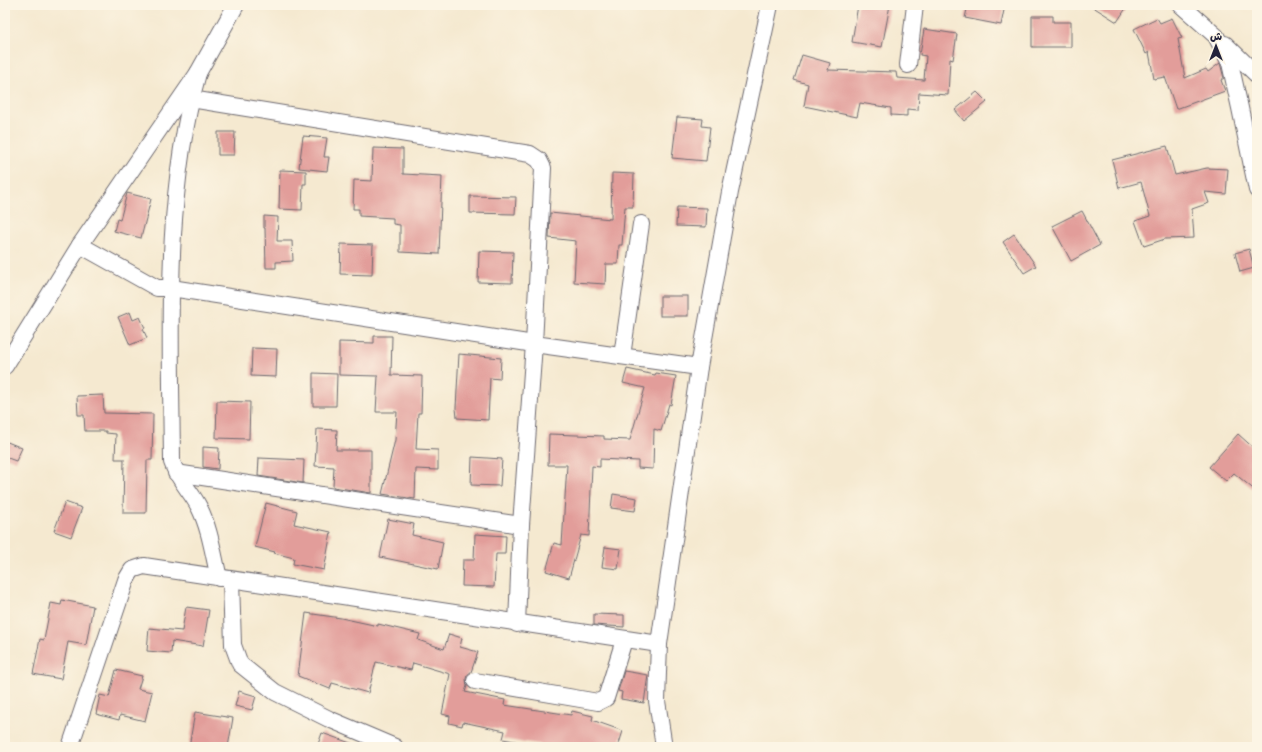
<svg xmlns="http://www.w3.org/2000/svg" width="1262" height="752" font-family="'Comic Neue','Playpen Sans Arabic',sans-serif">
  <rect width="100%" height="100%" fill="#fcf5e5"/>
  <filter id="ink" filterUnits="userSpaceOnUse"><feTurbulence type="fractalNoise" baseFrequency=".025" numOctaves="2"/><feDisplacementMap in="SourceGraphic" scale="8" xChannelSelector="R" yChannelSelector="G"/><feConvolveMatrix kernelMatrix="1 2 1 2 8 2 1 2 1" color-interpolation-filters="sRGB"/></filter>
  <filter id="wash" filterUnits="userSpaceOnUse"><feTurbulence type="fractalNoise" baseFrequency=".012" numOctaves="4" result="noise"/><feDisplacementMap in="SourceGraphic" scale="16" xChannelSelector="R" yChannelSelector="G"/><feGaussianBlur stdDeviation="0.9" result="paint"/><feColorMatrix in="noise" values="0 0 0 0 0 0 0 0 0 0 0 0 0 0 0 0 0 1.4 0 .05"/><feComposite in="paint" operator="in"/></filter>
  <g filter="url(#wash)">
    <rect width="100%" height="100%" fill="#f5e9d0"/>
    <g id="blocks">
      <g fill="#e29d9a">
        <path d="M858,5H890L882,47L852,42Z"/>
        <path d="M968,5H1005L1001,25L965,18Z"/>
        <path d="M1090,5H1128L1117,22Z"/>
        <path d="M1032,16H1053V22H1071V47H1032Z"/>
        <path d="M1157,18L1160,23L1172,18L1182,38L1178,39L1185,78L1206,69L1208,72L1220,63L1224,78L1221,80L1225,91L1176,109L1165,77L1154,79L1149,52L1146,54L1134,29Z"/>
        <path d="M924,29L957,34L953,60L950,59L948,95L919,93L918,110L907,109V116L891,115V108L860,103L857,117L804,106L808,84L794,80L802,55L830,63L828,70L896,72L897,78L924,80L926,56L920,55Z"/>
        <path d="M977,92L987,102L964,121L955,110Z"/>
        <path d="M677,117L703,119L702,126L710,127L706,161L672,158Z"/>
        <path d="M218,132H235L234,155H218Z"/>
        <path d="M303,136L327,138L324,157H329L327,171L299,168Z"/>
        <path d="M1167,146L1175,175L1207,168L1228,169L1226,194L1205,192L1209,203L1192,209L1194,238L1165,239L1144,246L1135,221L1150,216L1141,182L1119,188L1112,160Z"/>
        <path d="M373,148L403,149V174L442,176L439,254L400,252V225L393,224V218L359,216V209H353L354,180L372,181Z"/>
        <path d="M280,170L306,171V184H303L302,210L279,209Z"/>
        <path d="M612,173L634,174L633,207H625L622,245H619L618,264H606L605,284L574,282L576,241L549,238L550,213L611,219Z"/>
        <path d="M127,193L151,199L141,238L114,231L117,219L120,220Z"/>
        <path d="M470,196L516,197L515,214L470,213Z"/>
        <path d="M677,207L707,208L706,227L676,226Z"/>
        <path d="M1082,211L1100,245L1071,261L1052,226Z"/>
        <path d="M264,216L278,217L277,241H292L293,261L276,262V268H266L265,228H264Z"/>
        <path d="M1014,234L1036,266L1024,273L1003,242Z"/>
        <path d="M341,244L373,245L372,275L340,274Z"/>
        <path d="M1249,249L1254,268L1240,272L1235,253Z"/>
        <path d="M479,251L513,252L512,283L478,282Z"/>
        <rect x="660" y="296" width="28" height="20"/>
        <path d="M130,312L133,320L140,317L145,328L143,329L147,338L130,345L118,317Z"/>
        <path d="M374,336H392L391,375L422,376L421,413H418L416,449L438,450V470L416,469L415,499L382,494L395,440L397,412H376L378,376L339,375V342L374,343Z"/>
        <path d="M252,348L277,349L276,377L251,376Z"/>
        <path d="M459,354L501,358L500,379L490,378L488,420L457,418L456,408Z"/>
        <path d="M627,369L655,375L656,373L676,376L671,405L669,404L661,431L654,429L653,469L638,468V461L600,459V467L592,466L589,536L581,535L569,578L546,571L554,543L562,545L567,465H548L549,434L604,436V439L630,440L645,388L623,383Z"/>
        <path d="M313,373L337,374L336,406H313Z"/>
        <path d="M103,395L104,413L153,414L152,460H147L146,513H123L124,459H115L116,434L106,433V431H85L84,415H78L77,396Z"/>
        <path d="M217,401L250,402L249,439L216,438Z"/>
        <path d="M317,429L337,430L336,450H371V493L333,487L334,467L315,466Z"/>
        <path d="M1238,434L1257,451V492L1234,473L1226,481L1209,467Z"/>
        <path d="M5,441L22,448L16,461L5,457Z"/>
        <path d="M203,447L219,448L218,469L203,467Z"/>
        <path d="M472,457L502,459L500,486L471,485Z"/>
        <path d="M259,458L304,460L303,483L258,476Z"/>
        <path d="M613,494L637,498L635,511L611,508Z"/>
        <path d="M65,502L82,508L71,537L54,531Z"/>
        <path d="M266,503L297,511L294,524L331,532L324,570L293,564L294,558L274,553L275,552L255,547Z"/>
        <path d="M388,519L414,524L412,535L443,542L438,569L380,557Z"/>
        <path d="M475,534L506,536L505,554H496L494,587L462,586L463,560H474Z"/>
        <path d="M605,547L621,549L618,569L602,567Z"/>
        <path d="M62,600L93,606L86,645L68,642L61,679L33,674L40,639L44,640L51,603L61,605Z"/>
        <path d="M186,607L209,610L203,646L172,641L171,653L147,651L149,628L182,631Z"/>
        <path d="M306,613L341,618L378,626V624L420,634L418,640L444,649L449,634L462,638L460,647L478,652L471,672L467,675L466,679L467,686L465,692L505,700L504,705L571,715L572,711L593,716L592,720L623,731L618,747H557L525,742V743L503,739L505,731L463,722L462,726L449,723L450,716L442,714L450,674L413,663L411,670L376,662L368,693L332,683L330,689L298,676Z"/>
        <path d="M594,614L624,615V627L594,625Z"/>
        <path d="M116,670L142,676L138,689L152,692L145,721L120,715L119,720L96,714L100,695L109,697Z"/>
        <path d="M624,671L648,675L644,703L621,699L622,692L618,691Z"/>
        <path d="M239,691L256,696L252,710L235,706Z"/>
        <path d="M195,712L233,718L228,747H189Z"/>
        <path d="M322,733L356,745V747H317Z"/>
      </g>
    </g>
  </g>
  <g filter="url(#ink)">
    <use href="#blocks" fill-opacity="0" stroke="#6c686f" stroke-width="1"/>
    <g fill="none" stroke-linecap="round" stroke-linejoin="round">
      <defs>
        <g id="minor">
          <path d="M1181,5L1216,36L1230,63L1240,108L1257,190"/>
          <path d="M1225,44L1257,75"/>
          <path d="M908,65L915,5"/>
          <path d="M198,73C163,199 171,333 172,462C178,480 191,491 199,507C210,529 213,553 219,578"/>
          <path d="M191,99L530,154L539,160L543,168L534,344L521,525L517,624"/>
          <path d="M80,245L157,288H171L534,344L699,367"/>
          <path d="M622,356L641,224"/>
          <path d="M5,366L80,245L198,73L236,5"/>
          <path d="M176,473L521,525"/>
          <path d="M231,580L233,645L240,664L275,692L329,719L395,747"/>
          <path d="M475,681L598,702L606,698L624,640"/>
          <path d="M70,747L126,580L132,570L144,566L659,644"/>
          <path d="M664,747L657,701L659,644L699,367L730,192L770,5"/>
        </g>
      </defs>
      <use href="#minor" stroke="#6c686f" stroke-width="18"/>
      <use href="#minor" stroke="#fff" stroke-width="16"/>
    </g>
  </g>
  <rect width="1262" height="752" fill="none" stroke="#fcf5e5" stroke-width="20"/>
  <g transform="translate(1216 46)" stroke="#fcf5e5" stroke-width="3" paint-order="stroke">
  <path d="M0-3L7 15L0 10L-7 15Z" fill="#22223b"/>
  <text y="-6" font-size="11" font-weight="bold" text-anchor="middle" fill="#22223b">ش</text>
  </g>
</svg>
